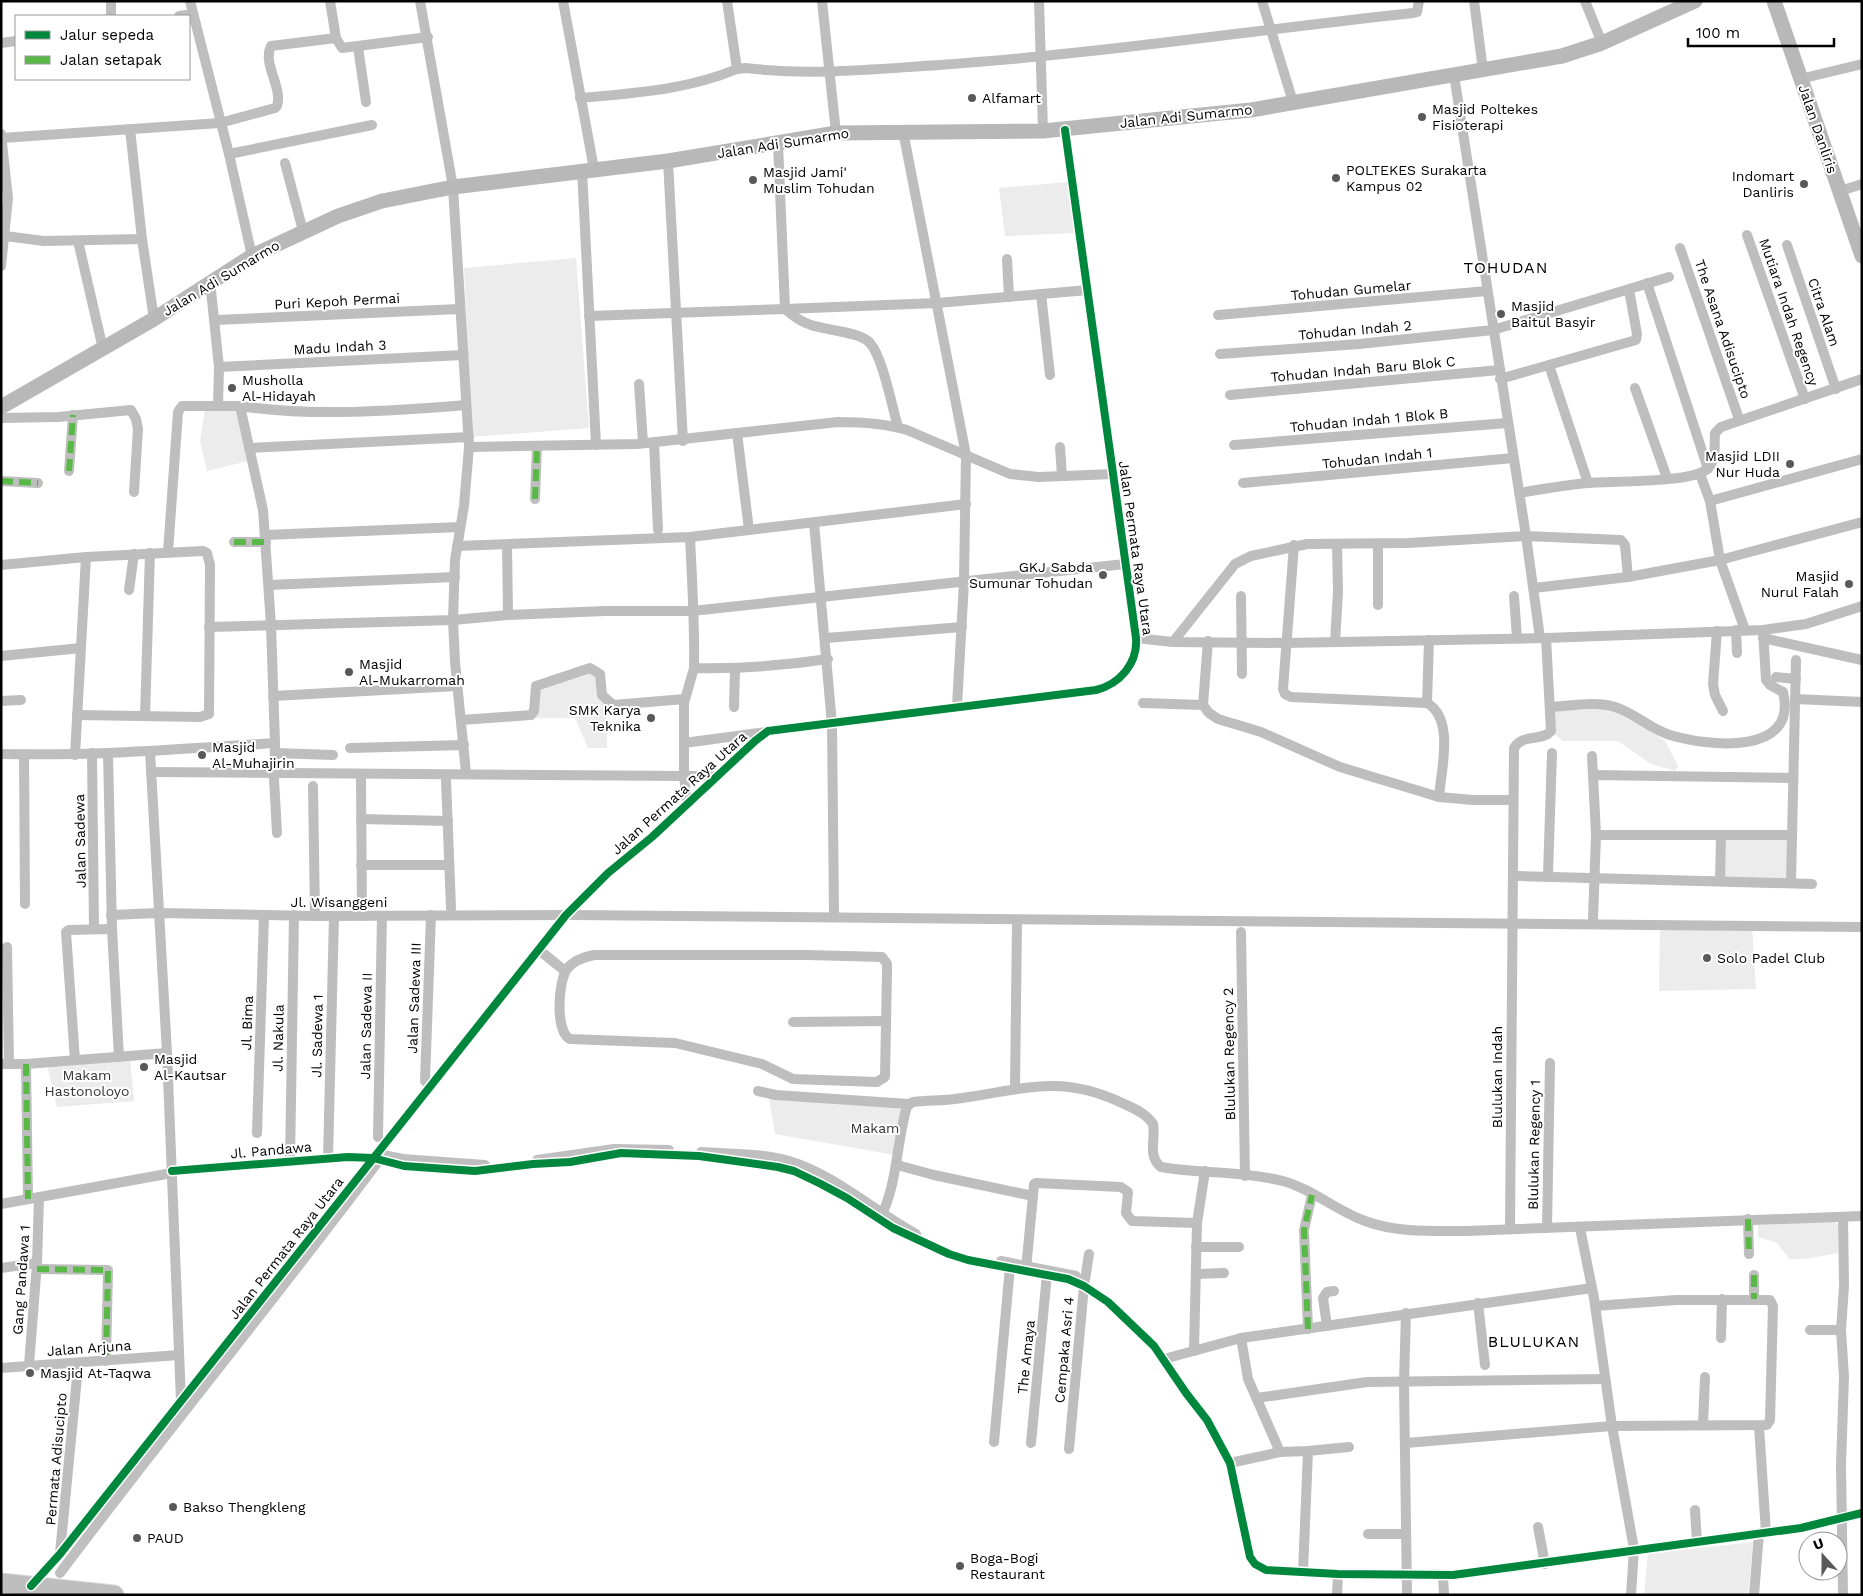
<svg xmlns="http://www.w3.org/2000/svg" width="1863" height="1596" font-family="'Work Sans',sans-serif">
  <rect width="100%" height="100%" fill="#fff"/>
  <g fill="#ececec">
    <path d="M1067,182L1075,233L1005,236L999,188Z"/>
    <path d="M576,258L589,428L472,437L464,268Z"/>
    <path d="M237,408L248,461L207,471L200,441L205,409Z"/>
    <path d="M595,671L606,703L607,748H588L575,718H536V690Z"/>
    <path d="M1612,709L1635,721L1665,741L1678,766L1675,771L1651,764L1618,741H1563L1553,733L1554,710Z"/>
    <path d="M1788,837V880L1723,878L1724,839Z"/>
    <path d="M1752,926L1756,989L1659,991L1660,927Z"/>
    <path d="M130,1058L134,1101L57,1107L47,1065Z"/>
    <path d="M769,1098L903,1106L895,1155L775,1134Z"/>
    <path d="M1835,1221L1839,1226L1838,1253L1805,1259H1789L1777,1243L1758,1237V1225Z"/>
    <path d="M1753,1542L1748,1595H1644L1648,1554Z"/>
  </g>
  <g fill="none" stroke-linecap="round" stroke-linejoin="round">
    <g stroke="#bfbfbf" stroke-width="10">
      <path d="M701,1152C730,1154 761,1153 789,1161C832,1173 877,1213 916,1234"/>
      <path d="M537,1160L614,1149L669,1150"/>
      <path d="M1001,1261L1076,1276"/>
      <path d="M60,1573C166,1432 278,1296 383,1155L403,1159L485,1165"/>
    </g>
    <defs>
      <path id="highway" d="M1,1583L114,1595"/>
    </defs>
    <use href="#highway" stroke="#dbdbdb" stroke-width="21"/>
    <g stroke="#bebebe" stroke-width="10">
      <path d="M111,1V16"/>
      <path d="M190,1L229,154L252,256"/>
      <path d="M330,1L336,38L342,48L428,37"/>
      <path d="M420,1L453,187L469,447L464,506L455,560L453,620L455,662L466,773"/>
      <path d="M563,1L594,169"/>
      <path d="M727,1L737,69L746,68C810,76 875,69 939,65C1097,54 1255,30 1413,13L1417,12L1419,1"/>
      <path d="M822,1L836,133"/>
      <path d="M1039,1L1043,131"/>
      <path d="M1262,1L1293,102"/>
      <path d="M1474,1L1483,70"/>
      <path d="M1585,1L1602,43"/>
      <path d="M179,16L193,14"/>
      <path d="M1,43L16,41"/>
      <path d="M358,47L366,102"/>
      <path d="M1800,79L1862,64"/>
      <path d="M580,98C634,93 687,90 737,69"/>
      <path d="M130,129L142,239L154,319"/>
      <path d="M903,131L966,455L964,582L957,706"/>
      <path d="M1,134L8,198L1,266"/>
      <path d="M2,138L220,123L275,108L277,106C283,87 262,64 271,46L336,38"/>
      <path d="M778,143L785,309L937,303L1088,290"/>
      <path d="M229,154L372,125"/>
      <path d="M668,161L683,441"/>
      <path d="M285,163L303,231"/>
      <path d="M582,170L596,445"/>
      <path d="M1840,191L1862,184"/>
      <path d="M1747,235L1805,399"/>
      <path d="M5,236L44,241L142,239"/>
      <path d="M78,241L103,349"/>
      <path d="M1787,245L1836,389"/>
      <path d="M1680,248L1739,419"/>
      <path d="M1007,259L1009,297"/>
      <path d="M210,281L219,367L218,406"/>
      <path d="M1647,283L1708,469"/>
      <path d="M1041,294L1050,375"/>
      <path d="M1218,315L1487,291"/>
      <path d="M589,316L785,309C793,316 801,322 811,325C825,330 861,332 870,343C883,358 892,407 898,427"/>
      <path d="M216,320L459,309"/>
      <path d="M1220,354L1359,344L1493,330L1669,277"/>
      <path d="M1549,365L1588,483"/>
      <path d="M219,367L463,355"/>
      <path d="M1500,379L1636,340L1637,334L1629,290"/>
      <path d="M639,384L643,443"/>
      <path d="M1635,388L1667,478"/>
      <path d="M1230,395L1499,370"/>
      <path d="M240,406C313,417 392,411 466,405"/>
      <path d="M1,418L58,417L131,410L136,419L138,429L134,492"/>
      <path d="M737,433L749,530"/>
      <path d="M654,442L658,530"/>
      <path d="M1234,445L1507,423"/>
      <path d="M469,447L637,444L838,422C861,422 884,423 907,430L1010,474L1039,477L1113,474"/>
      <path d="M1060,447L1062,476"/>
      <path d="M249,448L469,437"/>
      <path d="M69,471L73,415"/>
      <path d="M1700,474L1710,501L1720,560L1745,630"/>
      <path d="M1,481L38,483"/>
      <path d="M1243,483L1513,458"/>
      <path d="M1519,493C1542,489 1565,485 1588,483C1612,481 1692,483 1707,469C1717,461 1714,445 1715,433L1721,427L1862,379"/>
      <path d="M535,499L537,446"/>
      <path d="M1710,501L1862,459"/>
      <path d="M814,523L832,724L834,913"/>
      <path d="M265,535L460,527"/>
      <path d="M690,537C692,581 695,625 694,668"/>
      <path d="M234,542H266"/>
      <path d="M1378,544V605"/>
      <path d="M507,545L508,615"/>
      <path d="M1294,545L1283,689L1285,694L1291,697L1427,703C1455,719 1441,770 1439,797"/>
      <path d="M457,546L690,537L966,504"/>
      <path d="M1,565L86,557L203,551L207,553L210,565L209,714L200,717L77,715"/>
      <path d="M269,585L455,577"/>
      <path d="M1534,588L1628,577L1720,560L1862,522"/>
      <path d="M129,590L134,554"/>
      <path d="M1241,596L1242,674"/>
      <path d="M1514,596L1517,638"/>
      <path d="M209,627L453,620L508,615L605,611H692L1125,564"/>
      <path d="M1736,630L1737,653"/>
      <path d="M1717,631L1713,684L1715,695L1723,711"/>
      <path d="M826,638L962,627"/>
      <path d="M1136,638L1173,642L1285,643L1546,638L1763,630L1806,624L1862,606"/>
      <path d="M1540,638L1526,536L1621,540L1625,545L1628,577"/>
      <path d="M1763,638L1862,660"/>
      <path d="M1208,641L1203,705L1209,713L1218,719L1261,732L1340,767L1439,797L1473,800H1513"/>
      <path d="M1173,642L1235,564L1251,556L1307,544L1408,543L1526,536L1454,75"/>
      <path d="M1335,642L1338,592L1337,545"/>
      <path d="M1,656L81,648"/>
      <path d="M1776,677L1796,679"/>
      <path d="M273,696L457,686"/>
      <path d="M1795,699L1862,702"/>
      <path d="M1,701L21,700"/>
      <path d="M1143,703L1203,705"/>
      <path d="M1427,703L1429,640"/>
      <path d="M734,707L735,669"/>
      <path d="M1550,707C1570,706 1596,701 1615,707C1635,713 1650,729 1670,735C1706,746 1799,757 1783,692L1770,685L1766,680L1763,630"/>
      <path d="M145,716L150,553"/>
      <path d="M461,720L531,715L534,711L536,686L590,668L600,674L602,695L613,705L685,699"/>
      <path d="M275,743L274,779L277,833"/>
      <path d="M684,743V703L694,668C739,669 782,666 828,659"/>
      <path d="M350,748L464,745"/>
      <path d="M150,751L167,1053L181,1401"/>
      <path d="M92,753L94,929"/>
      <path d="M108,753L112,929L119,1057"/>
      <path d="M275,753L333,755"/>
      <path d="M1,754C93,756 184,749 275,743L271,625L263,510L240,406H182L178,412L168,552"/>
      <path d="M24,754L25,904"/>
      <path d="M75,755L86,557"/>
      <path d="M1592,756L1593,775"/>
      <path d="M151,772L684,776V743L766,732"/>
      <path d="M361,779L362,916"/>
      <path d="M446,780L451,908"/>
      <path d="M313,786L315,916"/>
      <path d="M687,802L684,776H716"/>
      <path d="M361,819L448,821"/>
      <path d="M1596,835H1792"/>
      <path d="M361,865H449"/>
      <path d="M1548,875L1552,753"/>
      <path d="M1519,876L1812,884"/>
      <path d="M1720,881L1721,836"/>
      <path d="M1791,882L1796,660"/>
      <path d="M111,915L158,913L315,916L572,915L1862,927"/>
      <path d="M1593,919L1596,835L1593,775L1792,778"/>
      <path d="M1241,932L1245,1176"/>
      <path d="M7,947L9,1064"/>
      <path d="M539,950L565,971"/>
      <path d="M594,955H808L882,957L887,964V971L885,1077L877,1082L793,1079L762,1064L675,1043L570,1039C555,1031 558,982 567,969C573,961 584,957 594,955Z"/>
      <path d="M793,1022L885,1021"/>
      <path d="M75,1060L66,932L69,930L112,929"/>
      <path d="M1,1064H26L167,1053"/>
      <path d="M26,1064L28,1199"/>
      <path d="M425,1081L431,915"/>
      <path d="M1015,1088L1017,921"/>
      <path d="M758,1091L776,1095L909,1104"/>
      <path d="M257,1133L264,915"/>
      <path d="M378,1137L382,916"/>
      <path d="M328,1158L334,916"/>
      <path d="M290,1161L294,915"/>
      <path d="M897,1165L934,1175L1033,1196L1026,1269"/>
      <path d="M172,1171L348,1157L373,1158L404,1166L475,1171L533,1164L570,1162L621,1153L699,1156L778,1167L794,1171L821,1184L847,1198L893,1228L949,1254L968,1260L1068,1279L1084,1286L1108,1302L1154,1346L1186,1393L1207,1420L1230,1463L1250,1557L1255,1564L1266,1570L1338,1574L1453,1575L1801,1528L1862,1513"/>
      <path d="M1033,1196L1034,1184L1036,1183L1121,1187L1128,1192L1126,1213L1132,1221L1197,1223"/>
      <path d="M1,1204L172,1173"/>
      <path d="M1843,1217L1844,1286L1841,1330L1844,1377L1841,1465L1843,1595"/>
      <path d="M880,1219C898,1183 896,1144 907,1106L913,1102C930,1100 946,1101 962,1098C1026,1089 1060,1074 1122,1103C1133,1108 1146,1113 1153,1124C1156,1139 1147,1156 1161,1167C1201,1174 1243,1171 1283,1181C1312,1189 1337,1211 1365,1221C1397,1233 1434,1231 1467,1231L1862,1216"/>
      <path d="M1748,1219L1749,1254"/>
      <path d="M1547,1228L1550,1063"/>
      <path d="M1580,1228L1594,1298L1612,1426L1634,1549L1631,1595"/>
      <path d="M1510,1229L1514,748C1523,733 1542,742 1551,731L1546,638"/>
      <path d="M1196,1247H1239"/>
      <path d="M1,1268L37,1263"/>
      <path d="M37,1269L108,1270L106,1361"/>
      <path d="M1196,1274L1224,1273"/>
      <path d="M1754,1275V1299"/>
      <path d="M1478,1303L1485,1365"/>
      <path d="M1406,1313L1404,1383L1407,1595"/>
      <path d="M1327,1326L1323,1298L1327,1292L1334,1291"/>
      <path d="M1308,1329L1304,1230L1312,1195"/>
      <path d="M1810,1330H1841"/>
      <path d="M1241,1338L1248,1379L1280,1452"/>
      <path d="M1721,1338L1722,1299"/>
      <path d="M1194,1351L1197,1223L1205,1171"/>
      <path d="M1164,1359L1241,1338L1592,1288"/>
      <path d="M29,1365L37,1263L39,1197"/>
      <path d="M1,1368L179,1355"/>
      <path d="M1257,1398L1367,1382L1605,1379"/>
      <path d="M1703,1425L1705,1377"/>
      <path d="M1759,1426L1766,1533"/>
      <path d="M994,1442L1010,1267"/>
      <path d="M1031,1443L1047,1274"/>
      <path d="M1406,1443L1612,1426L1767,1425L1770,1420L1773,1306L1770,1300H1676L1595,1306"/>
      <path d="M1069,1449L1084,1286L1089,1254"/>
      <path d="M1230,1463L1280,1452L1308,1451L1349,1447"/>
      <path d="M1695,1510L1697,1542"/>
      <path d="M1538,1527L1545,1564"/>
      <path d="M1368,1534H1406"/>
      <path d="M60,1553L78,1367"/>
      <path d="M1303,1572L1308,1451"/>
      <path d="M1443,1575L1444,1595"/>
      <path d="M31,1586L60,1554L566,915L608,873L652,837L755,741L768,731L1096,690C1120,684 1138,663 1136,638L1065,130"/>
      <path d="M1337,1595L1338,1574"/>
      <path d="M1754,1595L1759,1533"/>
    </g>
    <g stroke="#b8b8b8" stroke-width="15">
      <path d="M1774,1L1862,256"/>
      <path d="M1,407L154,319L252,256L338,216L382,201L453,187L668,161L836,133L1043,131L1251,110L1562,56L1602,43L1695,1"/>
    </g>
    <use href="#highway" stroke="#bebebe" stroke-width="19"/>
    <g stroke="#58b947" stroke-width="6" stroke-dasharray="12 6" stroke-linecap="butt">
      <path d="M69,471L73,415"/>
      <path d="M1,481L38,483"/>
      <path d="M535,499L537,446"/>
      <path d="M234,542H266"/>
      <path d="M26,1064L28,1199"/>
      <path d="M1748,1219L1749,1254"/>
      <path d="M37,1269L108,1270L106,1361"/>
      <path d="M1754,1275V1299"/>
      <path d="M1308,1329L1304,1230L1312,1195"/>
    </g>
    <defs>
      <g id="cycleway">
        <path d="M172,1171L348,1157L373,1158L404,1166L475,1171L533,1164L570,1162L621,1153L699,1156L778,1167L794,1171L821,1184L847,1198L893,1228L949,1254L968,1260L1068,1279L1084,1286L1108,1302L1154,1346L1186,1393L1207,1420L1230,1463L1250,1557L1255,1564L1266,1570L1338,1574L1453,1575L1801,1528L1862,1513"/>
        <path d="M31,1586L60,1554L566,915L608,873L652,837L755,741L768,731L1096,690C1120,684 1138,663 1136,638L1065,130"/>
      </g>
    </defs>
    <use href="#cycleway" stroke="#fff" stroke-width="11"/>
    <use href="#cycleway" stroke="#00873e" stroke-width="8"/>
  </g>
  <g fill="#595959" stroke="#fff" stroke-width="2">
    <circle cx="972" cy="98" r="5"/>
    <circle cx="1422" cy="117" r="5"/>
    <circle cx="1336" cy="178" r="5"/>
    <circle cx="753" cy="180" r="5"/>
    <circle cx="1804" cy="184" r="5"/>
    <circle cx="1501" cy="314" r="5"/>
    <circle cx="232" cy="388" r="5"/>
    <circle cx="1790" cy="464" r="5"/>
    <circle cx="1103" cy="575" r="5"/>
    <circle cx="1849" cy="584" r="5"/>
    <circle cx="349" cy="672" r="5"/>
    <circle cx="651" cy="718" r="5"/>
    <circle cx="202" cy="755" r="5"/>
    <circle cx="1707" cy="958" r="5"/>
    <circle cx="144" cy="1067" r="5"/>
    <circle cx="30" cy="1373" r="5"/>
    <circle cx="173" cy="1507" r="5"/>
    <circle cx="137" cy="1538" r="5"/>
    <circle cx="960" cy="1566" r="5"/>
  </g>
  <g text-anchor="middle" stroke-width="4" stroke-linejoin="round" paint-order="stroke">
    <g font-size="14" fill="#000" stroke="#fff" text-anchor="start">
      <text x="982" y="103">Alfamart</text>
      <text x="1432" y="114">Masjid Poltekes<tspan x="1432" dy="16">Fisioterapi</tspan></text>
      <text x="1346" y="175">POLTEKES Surakarta<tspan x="1346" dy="16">Kampus 02</tspan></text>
      <text x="763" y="177">Masjid Jami'<tspan x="763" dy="16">Muslim Tohudan</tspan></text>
      <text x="1794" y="181" text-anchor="end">Indomart<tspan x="1794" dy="16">Danliris</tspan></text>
      <text x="1511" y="311">Masjid<tspan x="1511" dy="16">Baitul Basyir</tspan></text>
      <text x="242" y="385">Musholla<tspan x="242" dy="16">Al-Hidayah</tspan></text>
      <text x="1780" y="461" text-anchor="end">Masjid LDII<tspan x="1780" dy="16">Nur Huda</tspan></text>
      <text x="1093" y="572" text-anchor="end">GKJ Sabda<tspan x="1093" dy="16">Sumunar Tohudan</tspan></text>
      <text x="1839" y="581" text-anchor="end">Masjid<tspan x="1839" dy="16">Nurul Falah</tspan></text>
      <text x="359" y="669">Masjid<tspan x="359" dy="16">Al-Mukarromah</tspan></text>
      <text x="641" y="715" text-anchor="end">SMK Karya<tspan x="641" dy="16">Teknika</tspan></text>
      <text x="212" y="752">Masjid<tspan x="212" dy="16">Al-Muhajirin</tspan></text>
      <text x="1717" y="963">Solo Padel Club</text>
      <text x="154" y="1064">Masjid<tspan x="154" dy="16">Al-Kautsar</tspan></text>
      <text x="40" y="1378">Masjid At-Taqwa</text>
      <text x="183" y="1512">Bakso Thengkleng</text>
      <text x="147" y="1543">PAUD</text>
      <text x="970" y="1563">Boga-Bogi<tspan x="970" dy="16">Restaurant</tspan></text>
    </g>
    <g font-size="14" fill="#000" stroke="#fff">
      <text transform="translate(1186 116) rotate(-6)" y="5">Jalan Adi Sumarmo</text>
      <text transform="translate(1818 129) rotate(71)" y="5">Jalan Danliris</text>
      <text transform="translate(783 143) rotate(-9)" y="5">Jalan Adi Sumarmo</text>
      <text transform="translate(221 278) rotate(-31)" y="5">Jalan Adi Sumarmo</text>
      <text transform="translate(1351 290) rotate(-5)" y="5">Tohudan Gumelar</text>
      <text transform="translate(337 301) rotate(-3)" y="5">Puri Kepoh Permai</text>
      <text transform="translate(1789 312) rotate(71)" y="5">Mutiara Indah Regency</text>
      <text transform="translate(1824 312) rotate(71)" y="5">Citra Alam</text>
      <text transform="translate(1723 329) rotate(71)" y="5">The Asana Adisucipto</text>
      <text transform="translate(1355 330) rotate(-5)" y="5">Tohudan Indah 2</text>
      <text transform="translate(340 347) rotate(-3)" y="5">Madu Indah 3</text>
      <text transform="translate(1363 369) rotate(-5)" y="5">Tohudan Indah Baru Blok C</text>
      <text transform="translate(1369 420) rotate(-5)" y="5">Tohudan Indah 1 Blok B</text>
      <text transform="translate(1377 458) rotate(-6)" y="5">Tohudan Indah 1</text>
      <text transform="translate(1136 548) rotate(82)" y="5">Jalan Permata Raya Utara</text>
      <text transform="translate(679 793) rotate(-42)" y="5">Jalan Permata Raya Utara</text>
      <text transform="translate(80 841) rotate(-91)" y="5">Jalan Sadewa</text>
      <text x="339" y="907">Jl. Wisanggeni</text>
      <text transform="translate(414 998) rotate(-88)" y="5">Jalan Sadewa III</text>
      <text transform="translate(247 1023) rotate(-88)" y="5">Jl. Bima</text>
      <text transform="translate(366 1026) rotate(-89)" y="5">Jalan Sadewa II</text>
      <text transform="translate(317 1036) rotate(-89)" y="5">Jl. Sadewa 1</text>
      <text transform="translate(278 1038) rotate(-89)" y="5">Jl. Nakula</text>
      <text transform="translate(1229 1054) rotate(-91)" y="5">Blulukan Regency 2</text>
      <text transform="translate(1497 1077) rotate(-90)" y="5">Blulukan Indah</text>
      <text transform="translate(1534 1145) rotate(-89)" y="5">Blulukan Regency 1</text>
      <text transform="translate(271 1150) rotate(-5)" y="5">Jl. Pandawa</text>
      <text transform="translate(286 1248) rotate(-52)" y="5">Jalan Permata Raya Utara</text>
      <text transform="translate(21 1280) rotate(-86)" y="5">Gang Pandawa 1</text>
      <text transform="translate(89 1348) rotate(-4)" y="5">Jalan Arjuna</text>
      <text transform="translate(1064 1350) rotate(-85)" y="5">Cempaka Asri 4</text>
      <text transform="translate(1026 1357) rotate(-84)" y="5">The Amaya</text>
      <text transform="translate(56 1459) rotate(-85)" y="5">Permata Adisucipto</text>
    </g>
    <g font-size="14" fill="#333" stroke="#fff">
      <text x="87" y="1080">Makam<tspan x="87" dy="16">Hastonoloyo</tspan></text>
      <text x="875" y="1133">Makam</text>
    </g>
    <g font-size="16" letter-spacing="1" fill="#000" stroke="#fff">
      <text x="1506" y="273">TOHUDAN</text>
      <text x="1534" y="1347">BLULUKAN</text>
    </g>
  </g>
  <rect width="1863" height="1596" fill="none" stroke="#000000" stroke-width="5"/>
  <rect x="15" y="15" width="175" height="65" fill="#ffffff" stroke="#999999"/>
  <rect x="25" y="31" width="25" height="8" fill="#00873e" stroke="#999999"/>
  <text x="60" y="40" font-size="15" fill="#000000">Jalur sepeda</text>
  <rect x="25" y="56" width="25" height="8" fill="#58b947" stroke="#999999"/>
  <text x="60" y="65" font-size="15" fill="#000000">Jalan setapak</text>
  <g transform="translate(1823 1556) rotate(339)"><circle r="24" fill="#ffffff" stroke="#999999"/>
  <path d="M0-4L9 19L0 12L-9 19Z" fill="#595959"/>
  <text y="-8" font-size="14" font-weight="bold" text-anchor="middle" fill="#000000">U</text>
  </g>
  <path d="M1688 38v8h146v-8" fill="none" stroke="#000000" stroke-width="2.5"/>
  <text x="1696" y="38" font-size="15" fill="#000000" stroke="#ffffff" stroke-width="4" paint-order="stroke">100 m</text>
</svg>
